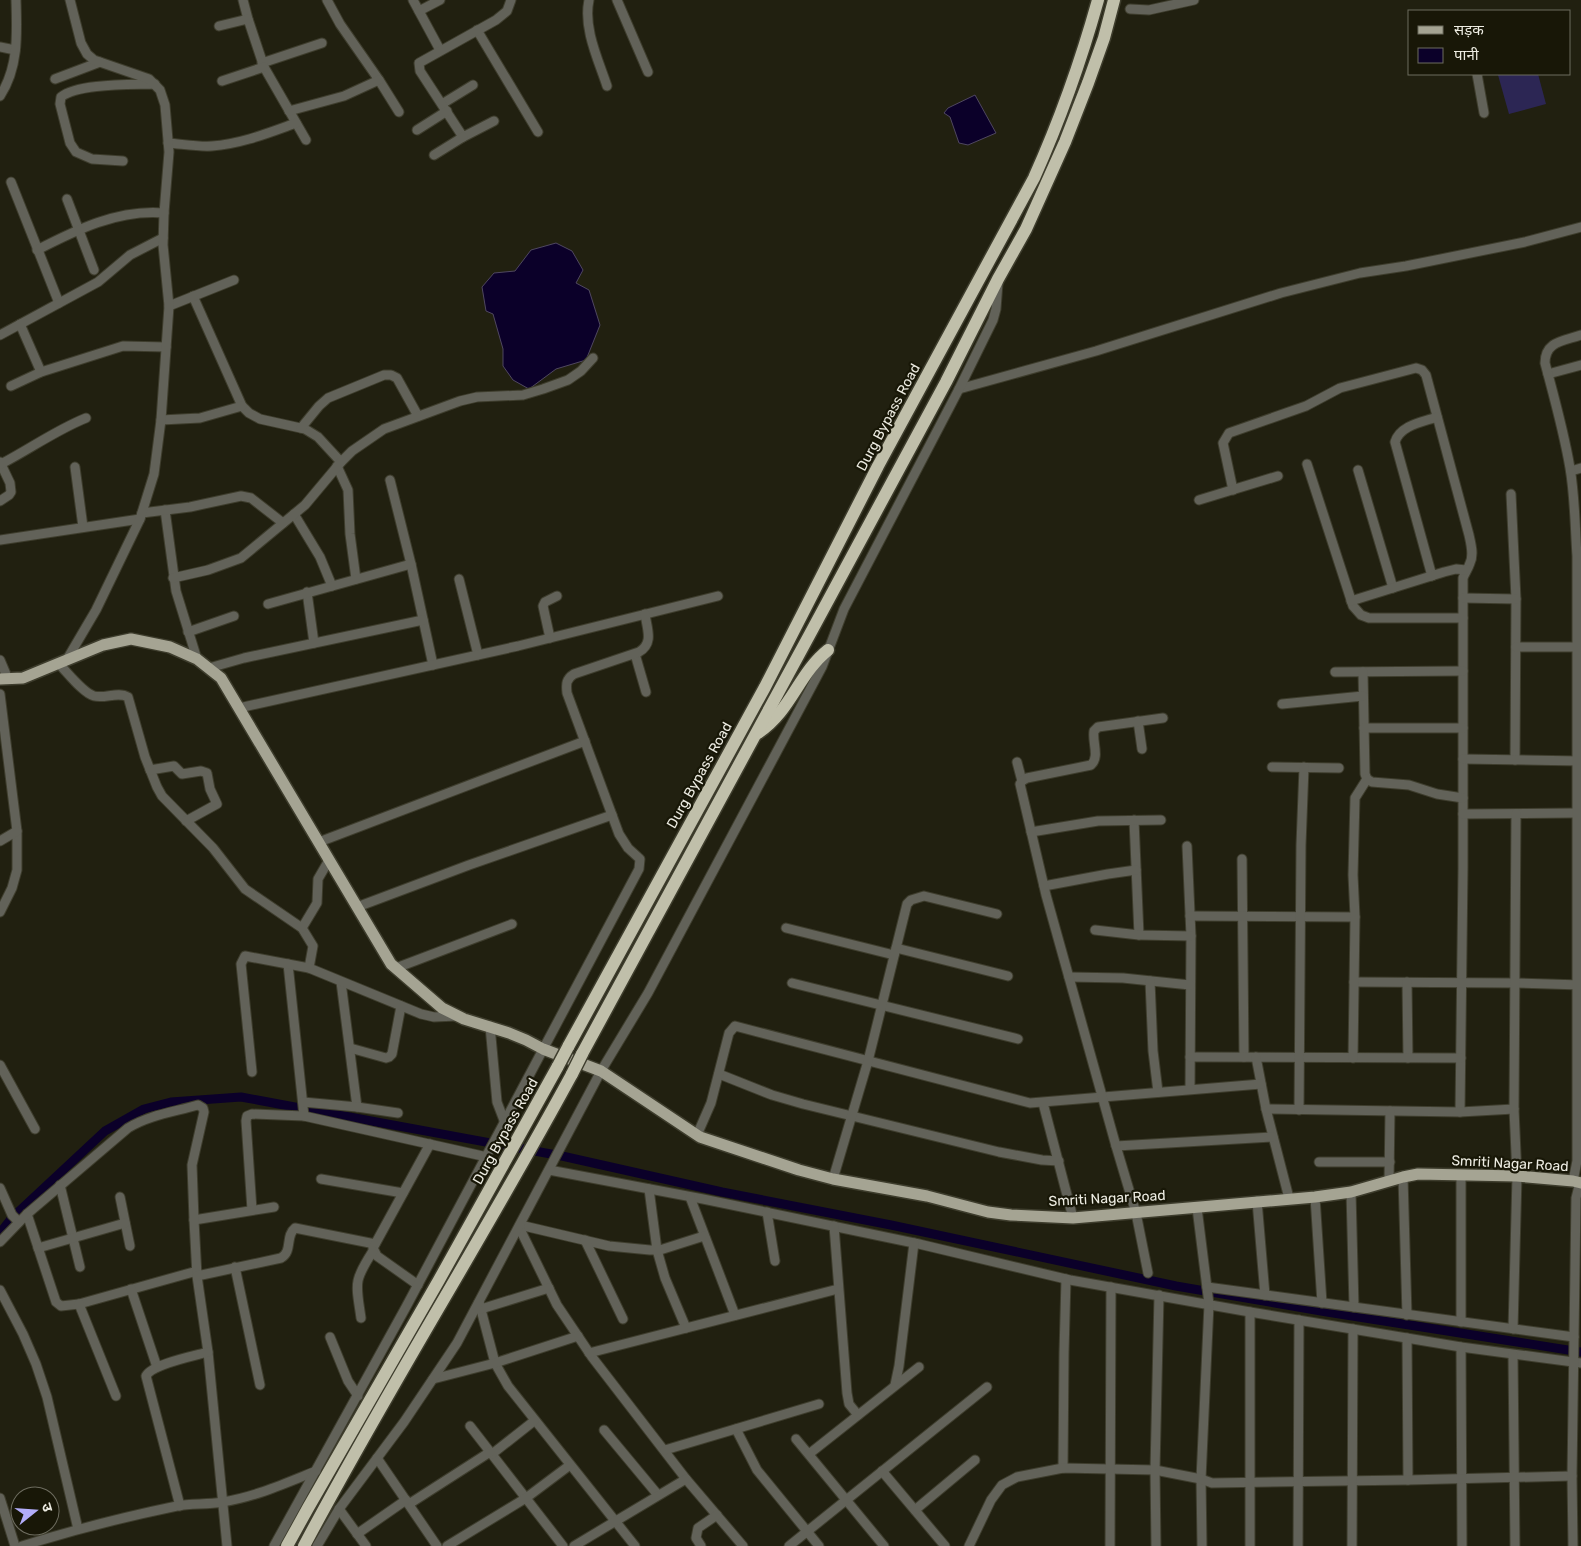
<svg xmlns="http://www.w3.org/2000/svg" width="1581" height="1546" font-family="Rubik,'Noto Sans Devanagari',sans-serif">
  <rect width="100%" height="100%" fill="#212010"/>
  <path fill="#2c2654" d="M1502,74H1538L1546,104L1509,114L1498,75Z"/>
  <g fill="#0b0029" stroke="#4f4760">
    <path d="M975,95L996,133L968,145L959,143L950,117L944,113L948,108Z"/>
    <path d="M556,243L572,251L583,270L576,283L589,290L600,325L586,360L556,369L529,389L513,380L503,366V349L493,314L486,311L482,287L494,273L515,271L531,250Z"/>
  </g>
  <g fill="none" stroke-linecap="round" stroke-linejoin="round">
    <g stroke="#0b0029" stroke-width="9">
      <path d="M306,1109L562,1156L722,1192L891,1225L1176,1286L1327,1312L1581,1352"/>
      <path d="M16,1214L105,1131L144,1109L171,1102L241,1097L300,1108"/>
      <path d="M0,1233L11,1219"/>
    </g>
    <defs>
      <g id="minor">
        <path d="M243,0L248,19L264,67L306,140"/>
        <path d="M327,0L340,24L379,80L399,112"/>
        <path d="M413,0L440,50"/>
        <path d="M589,0C583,28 598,59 607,86"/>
        <path d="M617,0L648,72"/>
        <path d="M1130,9L1149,10L1194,0"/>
        <path d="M419,11L440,0"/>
        <path d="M219,26L248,19"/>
        <path d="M477,30L538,132"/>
        <path d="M0,47L15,50"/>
        <path d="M262,63L322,43"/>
        <path d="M1477,74L1484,113"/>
        <path d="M55,79L100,62"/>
        <path d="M222,81L264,67"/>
        <path d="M0,96C19,67 17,33 16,0"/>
        <path d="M442,104L473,85"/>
        <path d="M289,111L344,96L379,80"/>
        <path d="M494,121L463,137L420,71L419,63L496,20L507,11L511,0"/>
        <path d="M417,130L447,111"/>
        <path d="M168,143C182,144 198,147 212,146C241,144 268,133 296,123"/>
        <path d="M434,155L463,137"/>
        <path d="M123,161L92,159L76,152L70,143L60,104L61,97C78,83 133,85 155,84"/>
        <path d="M11,182L59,303"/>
        <path d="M67,199L94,270"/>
        <path d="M37,250C76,230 118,209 164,213"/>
        <path d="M193,296L242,406L249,413L260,419L305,429L318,437L341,462"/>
        <path d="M169,306L234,280"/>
        <path d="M20,324L41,372"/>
        <path d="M0,335L98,282L130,255L163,238"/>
        <path d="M1548,374L1581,365"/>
        <path d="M11,386L41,372L123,346L166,347"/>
        <path d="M959,389L1096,351L1281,293L1360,273L1406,266L1525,242L1581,227"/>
        <path d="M161,420L200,418L242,406"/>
        <path d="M301,428L319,406L328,398L384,375H391L397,378L418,416"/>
        <path d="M0,462L10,483L11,492L9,495L0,501"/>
        <path d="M1,464C30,449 56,430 86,418"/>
        <path d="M1307,464L1353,606L1361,615L1369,618H1463"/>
        <path d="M337,466L348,490L350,534L356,579"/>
        <path d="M75,467L83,527"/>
        <path d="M1358,470L1393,588"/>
        <path d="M1571,471L1581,468"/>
        <path d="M390,480L411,564L433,665"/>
        <path d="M1233,490L1223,443L1229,433L1306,406L1340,388L1416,368L1422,370L1426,375L1469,535C1471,544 1474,555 1470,563C1468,569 1465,573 1463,578V868L1460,1112"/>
        <path d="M1511,494L1516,599L1515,760"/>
        <path d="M1199,500L1278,476"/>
        <path d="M165,510L176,591L197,659"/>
        <path d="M142,513L190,507L241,496L251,498L283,523"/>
        <path d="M294,514L320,557L332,586"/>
        <path d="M0,540L140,519"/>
        <path d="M1432,576L1395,442C1400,425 1423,422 1437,417"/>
        <path d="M173,578L208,570L241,558L305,505L341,462L352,451L384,429L460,401L477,397L523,395L543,389L568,380L581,371L593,358"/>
        <path d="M459,579L478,655"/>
        <path d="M307,592L314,643"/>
        <path d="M1463,598L1516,599"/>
        <path d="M1351,601L1444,572L1456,569L1466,570"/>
        <path d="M268,604L411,564"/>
        <path d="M188,632L234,616"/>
        <path d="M550,638L543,606L545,602L557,596"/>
        <path d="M1516,647H1581"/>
        <path d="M635,654L646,692"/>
        <path d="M0,660L8,679"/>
        <path d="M66,661L96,610L140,519L154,474L161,420L169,306L163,245L164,213L169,152L165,105L160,90L149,79L94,60L87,54L81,43L70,0"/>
        <path d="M59,664C67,672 83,693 94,696C105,699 118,691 128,697L145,757L157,787L162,796L213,848L245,889L302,928L313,946L309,968"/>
        <path d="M209,668L244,658L423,620"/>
        <path d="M1335,672L1463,671"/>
        <path d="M1363,672L1365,774L1367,779L1372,782L1409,785L1437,794L1463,798"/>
        <path d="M0,694L17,831V870L12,888L0,912"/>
        <path d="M1282,704L1363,696"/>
        <path d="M239,708L518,646L718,596"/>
        <path d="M1138,721L1142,749"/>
        <path d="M1364,728H1463"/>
        <path d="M1463,759L1580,761"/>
        <path d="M1017,762L1022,781"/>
        <path d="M1272,767L1339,768"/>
        <path d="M150,770L174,766L182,774L201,771L207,773L210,789L217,804L186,821"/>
        <path d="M1463,814L1576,813"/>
        <path d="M1134,820L1139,935"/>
        <path d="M1031,832L1098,821L1161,820"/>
        <path d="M0,841L17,831"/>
        <path d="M319,842L585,741"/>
        <path d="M1187,846L1191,936L1190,1089"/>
        <path d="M1242,859L1244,1057"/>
        <path d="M1044,886L1108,874L1136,870"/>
        <path d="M357,907L469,865L612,815"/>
        <path d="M1190,916L1355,917"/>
        <path d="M302,928L317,903L318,879L329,860"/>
        <path d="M786,928L894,955"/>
        <path d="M1095,930L1139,935L1191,936"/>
        <path d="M896,948L1008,976"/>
        <path d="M288,964L304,1116"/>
        <path d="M396,968L512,924"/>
        <path d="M1069,977L1123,978L1190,985"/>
        <path d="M1150,981L1153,1051L1158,1092"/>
        <path d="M341,982L357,1107"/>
        <path d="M1354,982L1515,983L1581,985"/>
        <path d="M1407,982L1408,1058"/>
        <path d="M792,983L1018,1039"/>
        <path d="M490,1026L497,1102L505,1123"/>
        <path d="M350,1048L386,1058L389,1057L392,1054L401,1006"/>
        <path d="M1190,1057L1461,1058"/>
        <path d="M1256,1057L1266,1109L1289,1198"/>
        <path d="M1353,1058L1355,917L1353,875L1355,798L1367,779"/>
        <path d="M0,1065L35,1129"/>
        <path d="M252,1072L241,964L245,956L309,968L421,1014L434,1017L457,1016"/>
        <path d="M719,1074L772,1095L803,1104L999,1152L1042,1160L1059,1161"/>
        <path d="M303,1102L357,1107L398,1113"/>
        <path d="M1043,1103L1073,1218"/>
        <path d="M1266,1109L1460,1112L1514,1109"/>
        <path d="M1299,1110L1301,845L1304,767"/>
        <path d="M697,1135L711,1103L729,1033L735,1026L1030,1103L1261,1084"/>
        <path d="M1116,1146L1273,1137"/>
        <path d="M1319,1162H1390"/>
        <path d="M549,1170L703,1199L919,1244L1070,1280L1250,1312L1461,1347L1581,1363"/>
        <path d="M1461,1175V1322"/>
        <path d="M1403,1177L1407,1315"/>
        <path d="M321,1179L403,1193"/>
        <path d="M833,1179L868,1061L907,904L911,900L924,896L997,914"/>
        <path d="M1389,1181L1390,1111"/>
        <path d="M1573,1181L1577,1161V556C1575,527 1575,497 1570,468C1564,432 1554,397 1545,363C1545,341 1564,341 1581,335"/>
        <path d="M60,1185L80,1267"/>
        <path d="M0,1188L12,1215L19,1222"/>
        <path d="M649,1189L657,1250L665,1278L686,1328"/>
        <path d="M1351,1192L1354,1307"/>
        <path d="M120,1197L130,1246"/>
        <path d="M690,1197L735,1315"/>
        <path d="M1315,1197L1322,1303"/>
        <path d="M1257,1201L1265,1295"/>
        <path d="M1197,1208L1209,1304L1201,1479L1202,1546"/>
        <path d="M252,1210L246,1121L247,1116L252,1114L304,1116L487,1157"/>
        <path d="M767,1212L775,1261"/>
        <path d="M27,1214L56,1302L61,1306L79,1304L197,1271"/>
        <path d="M194,1220L274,1207"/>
        <path d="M520,1225L609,1246L650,1250H660L704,1236"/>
        <path d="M834,1226L847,1393L849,1404L858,1415"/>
        <path d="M519,1227L557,1305L592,1357L686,1479L743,1546"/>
        <path d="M585,1240L623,1319"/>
        <path d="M0,1242L27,1214L128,1128C149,1115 174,1112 198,1105L203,1108L204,1112L192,1165L194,1220L197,1276L208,1352L227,1546"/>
        <path d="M38,1248L125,1223"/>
        <path d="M235,1267L260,1385"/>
        <path d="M1148,1273L1136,1213L1116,1146L1046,895L1020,784L1022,781L1027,778L1091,765C1100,757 1092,742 1094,731L1098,727L1163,718"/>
        <path d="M197,1276L281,1258C293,1251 285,1236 295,1228L375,1244"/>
        <path d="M418,1285L377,1256L373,1248L430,1144"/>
        <path d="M1207,1287L1574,1337"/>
        <path d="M131,1289L157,1367"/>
        <path d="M0,1290L23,1334L36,1364L47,1397L78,1529"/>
        <path d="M479,1302L495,1363L508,1386L635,1546"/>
        <path d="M79,1304L116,1396"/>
        <path d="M481,1309L549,1288"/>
        <path d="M361,1318C356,1283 353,1282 373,1251"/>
        <path d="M1513,1329L1517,1176L1514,1109L1516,814"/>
        <path d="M330,1337L348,1381L358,1396"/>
        <path d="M1407,1338L1408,1480"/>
        <path d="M1461,1347L1462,1546"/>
        <path d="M589,1353L838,1289"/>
        <path d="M1513,1355L1515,1546"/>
        <path d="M433,1379L495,1363L578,1336"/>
        <path d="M895,1385L899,1366L914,1243"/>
        <path d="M470,1426L563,1546"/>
        <path d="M736,1429L757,1470L819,1546"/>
        <path d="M604,1430L658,1495"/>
        <path d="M796,1439L884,1546"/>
        <path d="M665,1450L819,1404"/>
        <path d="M492,1454L534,1421"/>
        <path d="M809,1454L919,1367"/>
        <path d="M377,1458L437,1546"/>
        <path d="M1063,1468L1064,1353L1066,1279"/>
        <path d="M882,1471L945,1546"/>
        <path d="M0,1498L15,1546"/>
        <path d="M409,1504L490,1452"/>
        <path d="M180,1506L146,1376C152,1364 194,1356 208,1352"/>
        <path d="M339,1509L366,1546"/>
        <path d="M915,1510L975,1460"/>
        <path d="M357,1534L406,1500"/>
        <path d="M22,1546C73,1530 124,1517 177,1506C192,1503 207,1505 222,1502C255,1497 286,1483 316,1471"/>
        <path d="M274,1546L406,1307L639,869L640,859L628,848L619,834L567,693C566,684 566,679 574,674L639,652C654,643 647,629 645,614"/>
        <path d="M317,1546L339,1509L404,1422L457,1343L601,1071L648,993L822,667L844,609L959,389L993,320L996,309L998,283"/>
        <path d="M447,1546L526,1498L570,1465"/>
        <path d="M574,1546L686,1479"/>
        <path d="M701,1546L696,1538L698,1528L717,1515"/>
        <path d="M789,1546L987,1387"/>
        <path d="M969,1546L991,1500L1002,1485L1017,1477L1063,1468L1155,1470L1201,1479L1212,1483L1408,1480L1572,1476"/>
        <path d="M1110,1546L1111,1287"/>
        <path d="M1156,1546L1155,1470L1159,1295"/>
        <path d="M1250,1546V1312"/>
        <path d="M1298,1546L1299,1320"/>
        <path d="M1352,1546L1353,1329"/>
        <path d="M1573,1546L1572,1476L1576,1198L1580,1182"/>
      </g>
      <path id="major" d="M0,679L23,678L103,645L131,639L170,647L197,659L221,678L391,964L442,1008L464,1019L509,1033L526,1040L543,1049L601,1071L700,1137L799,1170L833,1179L927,1196L988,1212L1011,1215L1073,1218L1315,1197L1351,1192L1403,1177L1418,1174L1517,1176L1573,1181L1581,1183"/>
      <g id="highway">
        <path d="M758,733C792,710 798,674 828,650"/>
        <path d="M568,1047L765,687L878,466L1034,178C1060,120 1081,61 1098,0"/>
        <path d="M582,1054L810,634L946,382L998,279L1026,229L1065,142L1088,83L1104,38L1114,0"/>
        <path d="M287,1546L308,1508L439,1280L558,1066"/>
        <path d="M304,1546C389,1386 486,1233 572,1074"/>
      </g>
    </defs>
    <use href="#minor" stroke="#3e3d2d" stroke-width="11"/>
    <use href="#major" stroke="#3e3d2d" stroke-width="14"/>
    <use href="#highway" stroke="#3e3d2d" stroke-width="15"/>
    <use href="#minor" stroke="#626259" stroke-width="9"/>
    <use href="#major" stroke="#a5a493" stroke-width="11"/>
    <use href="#highway" stroke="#c0bfaa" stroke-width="12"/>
    <defs>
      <g id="highway-bridge">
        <path d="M558,1066L568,1047"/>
        <path d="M572,1074L582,1054"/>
      </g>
    </defs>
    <use href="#highway-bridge" stroke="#3e3d2d" stroke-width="15" stroke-linecap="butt"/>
    <use href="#highway-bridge" stroke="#c0bfaa" stroke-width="12"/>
  </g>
  <g text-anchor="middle" stroke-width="4.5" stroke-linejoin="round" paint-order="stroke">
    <g font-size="14" fill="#edece2" stroke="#181707">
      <text transform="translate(888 417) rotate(-62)" y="5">Durg Bypass Road</text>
      <text transform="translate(699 775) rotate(-61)" y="5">Durg Bypass Road</text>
      <text transform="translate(505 1131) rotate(-61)" y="5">Durg Bypass Road</text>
      <text transform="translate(1510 1163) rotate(3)" y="5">Smriti Nagar Road</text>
      <text transform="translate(1107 1198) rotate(-3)" y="5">Smriti Nagar Road</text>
    </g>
  </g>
  <rect x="1408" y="10" width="162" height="65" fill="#181707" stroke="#6d6c5f"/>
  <rect x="1418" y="26" width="25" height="8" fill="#a5a493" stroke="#6d6c5f"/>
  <text x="1454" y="35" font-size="15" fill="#edece2">सड़क</text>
  <rect x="1418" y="48" width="25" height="15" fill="#0b0029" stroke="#6d6c5f"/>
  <text x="1454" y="60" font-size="15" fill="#edece2">पानी</text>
  <g transform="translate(35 1511) rotate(73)"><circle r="24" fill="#181707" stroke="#6d6c5f"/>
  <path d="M0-4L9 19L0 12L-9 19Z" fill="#b2adf9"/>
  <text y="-8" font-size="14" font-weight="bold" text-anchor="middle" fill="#edece2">उ</text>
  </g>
</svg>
